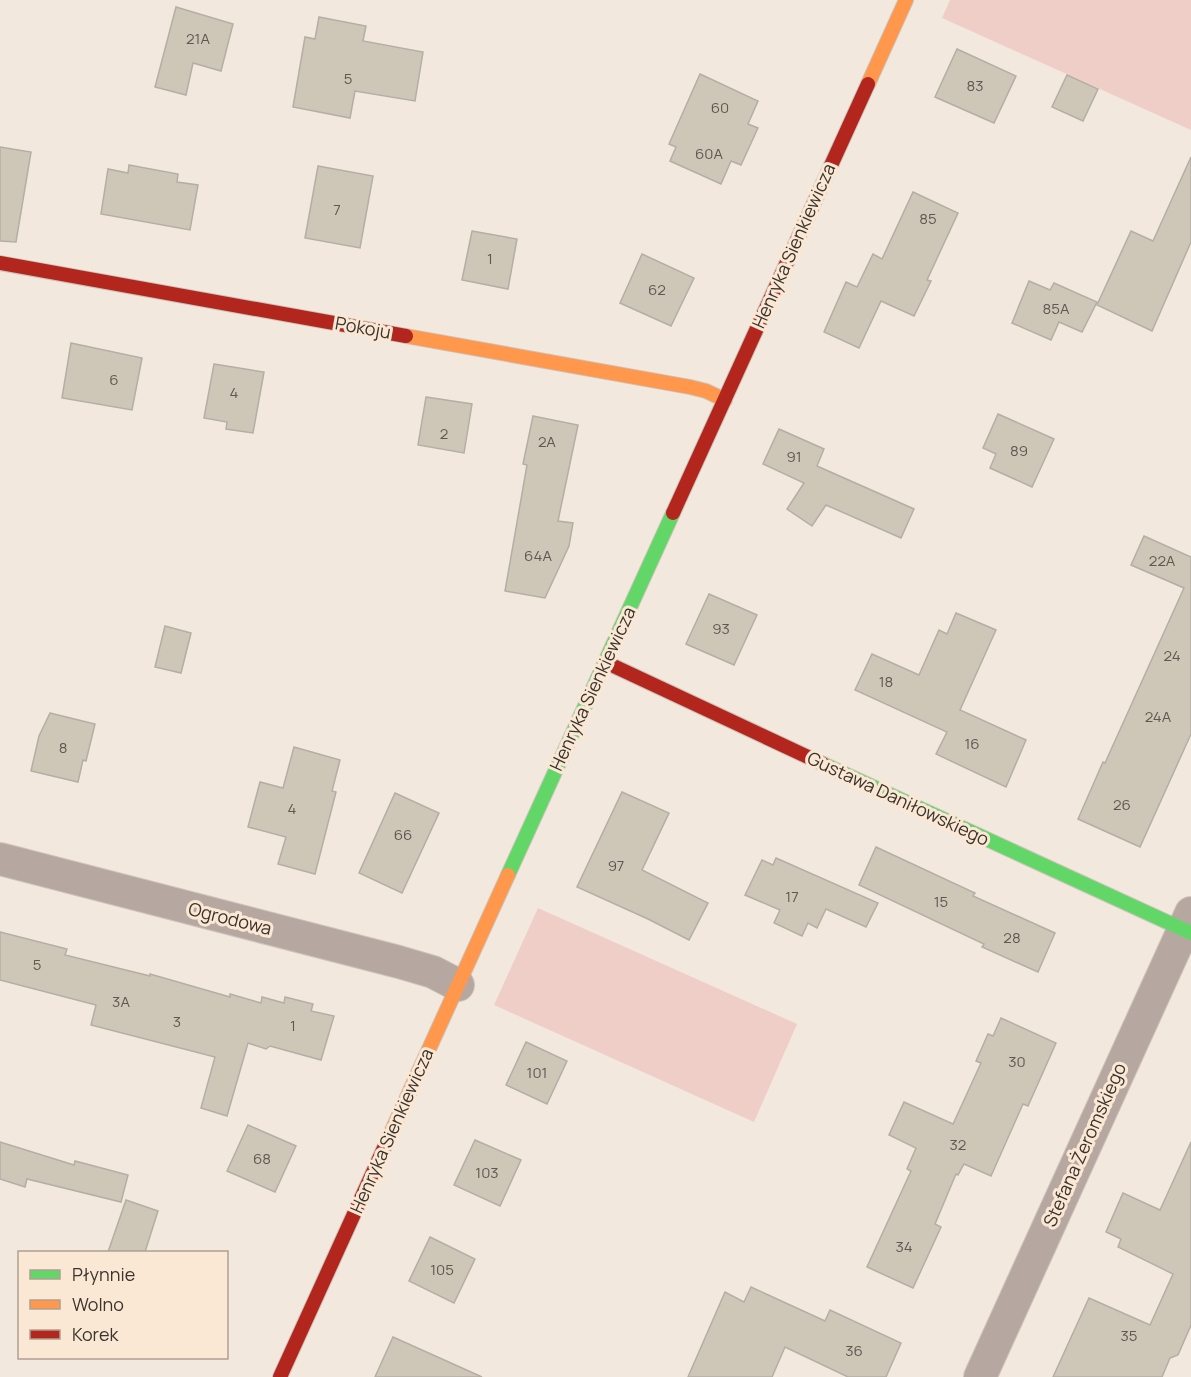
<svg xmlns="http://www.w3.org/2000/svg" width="1191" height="1377" font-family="Manrope,sans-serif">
  <rect width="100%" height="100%" fill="#f2e8dd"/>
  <g fill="#f0cec8">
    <path d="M950,0H1191V130L942,18Z"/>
    <path d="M538,908L797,1024L754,1122L494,1005Z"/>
  </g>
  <g fill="#cec6b7" stroke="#b4aea5" stroke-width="1.5">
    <path d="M176,7L233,24L221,71L193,63L186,95L155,87Z"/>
    <path d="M319,17L366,26L363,41L423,52L415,101L355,91L350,118L293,107L305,37L315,39Z"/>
    <path d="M957,49L1016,76L994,123L935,97Z"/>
    <path d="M700,74L758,101L748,124L758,128L741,165L731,161L721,184L670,161L676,147L669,144Z"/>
    <path d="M1067,75L1098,89L1083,121L1052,107Z"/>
    <path d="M0,147L31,152L16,242L0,241Z"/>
    <path d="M1191,157V242L1152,331L1097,305L1131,231L1153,241Z"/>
    <path d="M129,165L178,174L177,182L198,185L190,230L101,214L108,169L128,173Z"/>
    <path d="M318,166L373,176L360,248L305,238Z"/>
    <path d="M913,192L958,213L927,280L931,281L914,316L881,301L859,348L824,332L846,282L857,287L873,254L882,259Z"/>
    <path d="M472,231L517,239L508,289L462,280Z"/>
    <path d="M642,254L694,278L671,326L620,303Z"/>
    <path d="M1029,281L1050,290L1054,283L1097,302L1082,332L1059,322L1051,340L1012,323Z"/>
    <path d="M71,343L142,358L132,410L62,398Z"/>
    <path d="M214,364L264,372L253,433L226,429L227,422L204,418Z"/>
    <path d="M426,397L472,404L464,453L418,445Z"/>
    <path d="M998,414L1054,439L1032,487L990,468L996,454L983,448Z"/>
    <path d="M533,416L578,425L558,521L573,523L569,546L545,598L505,591L527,465L523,464Z"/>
    <path d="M779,429L824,449L817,466L914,509L901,538L826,505L812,526L787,509L804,483L763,464Z"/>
    <path d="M1144,536L1191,557V734L1140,847L1078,819L1103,762L1105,763L1184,588L1131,565Z"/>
    <path d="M709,594L757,615L734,665L686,644Z"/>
    <path d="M956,613L996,630L960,710L1026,740L1006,787L936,754L947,732L855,690L872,654L919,675L939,630L947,634Z"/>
    <path d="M165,626L191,633L181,673L155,667Z"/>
    <path d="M50,713L95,724L86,761L83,760L78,782L31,771L39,736Z"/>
    <path d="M294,747L340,760L332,791L336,792L315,874L278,864L286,837L248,827L260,782L283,788Z"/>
    <path d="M622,792L669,813L642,870L708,903L689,940L648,919L577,887Z"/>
    <path d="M395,793L439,813L402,893L359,873Z"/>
    <path d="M876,847L975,893L973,896L1055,933L1038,972L982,947L984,944L859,885Z"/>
    <path d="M776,858L878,903L866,927L826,909L817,928L808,923L802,936L774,923L780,910L745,895L762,860L773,865Z"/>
    <path d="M0,932L67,949L65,955L150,976V974L230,997V994L261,1003L262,997L284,1003L285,997L313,1004L311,1011L334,1016L321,1060L270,1046L266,1049L248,1043L227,1116L201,1108L215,1057L91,1025L96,1005L0,980Z"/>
    <path d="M1001,1018L1056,1043L1028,1106L1023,1104L991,1176L964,1164L958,1175L956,1174L935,1224L941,1227L913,1288L867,1267L911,1171L907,1169L916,1148L889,1135L904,1102L953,1124L981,1063L976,1061L988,1034L993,1036Z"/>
    <path d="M526,1042L567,1061L547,1104L506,1085Z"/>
    <path d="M248,1125L296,1146L275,1192L227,1171Z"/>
    <path d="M475,1140L521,1160L500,1206L454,1185Z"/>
    <path d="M0,1142L74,1165L75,1161L128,1175L121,1202L27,1179L25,1187L0,1179Z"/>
    <path d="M1191,1142V1325L1178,1355L1170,1358L1162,1377H1053L1089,1298L1150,1325L1173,1274L1118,1247L1121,1239L1106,1232L1123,1193L1160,1210Z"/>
    <path d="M126,1200L158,1211L145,1252H108Z"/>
    <path d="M430,1237L475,1259L454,1303L409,1281Z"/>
    <path d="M751,1287L825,1321L830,1310L901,1343L886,1377H848L785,1347L772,1377H688L725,1292L744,1302Z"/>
    <path d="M393,1337L482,1377H375Z"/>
  </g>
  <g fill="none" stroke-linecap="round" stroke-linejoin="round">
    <defs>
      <g id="street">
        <path d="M0,859L399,962L433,972L458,985"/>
        <path d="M980,1377L1191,913"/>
      </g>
      <g id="fast">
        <path d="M823,764L1191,933"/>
        <path d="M508,875L673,513"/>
      </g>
      <g id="slow">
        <path d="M868,84L906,0"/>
        <path d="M406,336L690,387L706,391L725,400"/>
        <path d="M389,1137L508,875"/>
      </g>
      <g id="jam">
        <path d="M0,263L406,336"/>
        <path d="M673,513L868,84"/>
        <path d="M605,662L823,764"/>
        <path d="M280,1377L389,1137"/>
      </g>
    </defs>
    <use href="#street" stroke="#ccc4bb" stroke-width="34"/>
    <use href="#fast" stroke="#ccc4bb" stroke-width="16"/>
    <use href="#slow" stroke="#ccc4bb" stroke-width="16"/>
    <use href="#jam" stroke="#ccc4bb" stroke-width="16"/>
    <use href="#street" stroke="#b6a8a1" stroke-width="32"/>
    <use href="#fast" stroke="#63d668" stroke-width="14"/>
    <use href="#slow" stroke="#ff974d" stroke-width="14"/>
    <use href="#jam" stroke="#b3261e" stroke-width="14"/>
  </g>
  <g text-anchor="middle" stroke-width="6" stroke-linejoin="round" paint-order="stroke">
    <g font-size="15" fill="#605850">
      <text x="198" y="44">21A</text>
      <text x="348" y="84">5</text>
      <text x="975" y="91">83</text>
      <text x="720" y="113">60</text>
      <text x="709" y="159">60A</text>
      <text x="337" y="215">7</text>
      <text x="928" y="224">85</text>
      <text x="490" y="264">1</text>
      <text x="657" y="295">62</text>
      <text x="1056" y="314">85A</text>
      <text x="114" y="385">6</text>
      <text x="234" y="398">4</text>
      <text x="444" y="439">2</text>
      <text x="547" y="447">2A</text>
      <text x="1019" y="456">89</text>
      <text x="794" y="462">91</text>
      <text x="538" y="561">64A</text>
      <text x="1162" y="566">22A</text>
      <text x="721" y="634">93</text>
      <text x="1172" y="661">24</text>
      <text x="886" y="687">18</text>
      <text x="1158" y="722">24A</text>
      <text x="972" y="749">16</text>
      <text x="63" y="753">8</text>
      <text x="1122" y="810">26</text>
      <text x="292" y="814">4</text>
      <text x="403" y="840">66</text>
      <text x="616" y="871">97</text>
      <text x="792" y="902">17</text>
      <text x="941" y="907">15</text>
      <text x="1012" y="943">28</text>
      <text x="37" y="970">5</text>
      <text x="121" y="1007">3A</text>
      <text x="177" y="1027">3</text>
      <text x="293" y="1031">1</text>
      <text x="1017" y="1067">30</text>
      <text x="537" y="1078">101</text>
      <text x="958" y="1150">32</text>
      <text x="262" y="1164">68</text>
      <text x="487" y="1178">103</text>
      <text x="904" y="1252">34</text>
      <text x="442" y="1275">105</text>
      <text x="1129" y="1341">35</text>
      <text x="854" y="1356">36</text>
    </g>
    <g font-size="18" fill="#3b342d" stroke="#fae8d5">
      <text transform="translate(794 246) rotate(-66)" y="6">Henryka Sienkiewicza</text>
      <text transform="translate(363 328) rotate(10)" y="6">Pokoju</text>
      <text transform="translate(593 689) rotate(-65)" y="6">Henryka Sienkiewicza</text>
      <text transform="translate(898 799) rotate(25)" y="6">Gustawa Daniłowskiego</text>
      <text transform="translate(230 919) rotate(14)" y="6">Ogrodowa</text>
      <text transform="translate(392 1131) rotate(-66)" y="6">Henryka Sienkiewicza</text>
      <text transform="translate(1085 1145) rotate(-66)" y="6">Stefana Żeromskiego</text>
    </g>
  </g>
  <rect x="18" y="1251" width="210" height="108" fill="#fae8d5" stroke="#aea092" stroke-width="1.5"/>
  <rect x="30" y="1270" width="30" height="9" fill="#63d668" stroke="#aea092" stroke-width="1.5"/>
  <text x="72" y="1281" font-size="18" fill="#3b342d">Płynnie</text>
  <rect x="30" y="1300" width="30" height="9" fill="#ff974d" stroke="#aea092" stroke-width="1.5"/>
  <text x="72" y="1311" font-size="18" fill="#3b342d">Wolno</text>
  <rect x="30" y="1330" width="30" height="9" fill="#b3261e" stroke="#aea092" stroke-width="1.5"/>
  <text x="72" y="1341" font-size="18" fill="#3b342d">Korek</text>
</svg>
